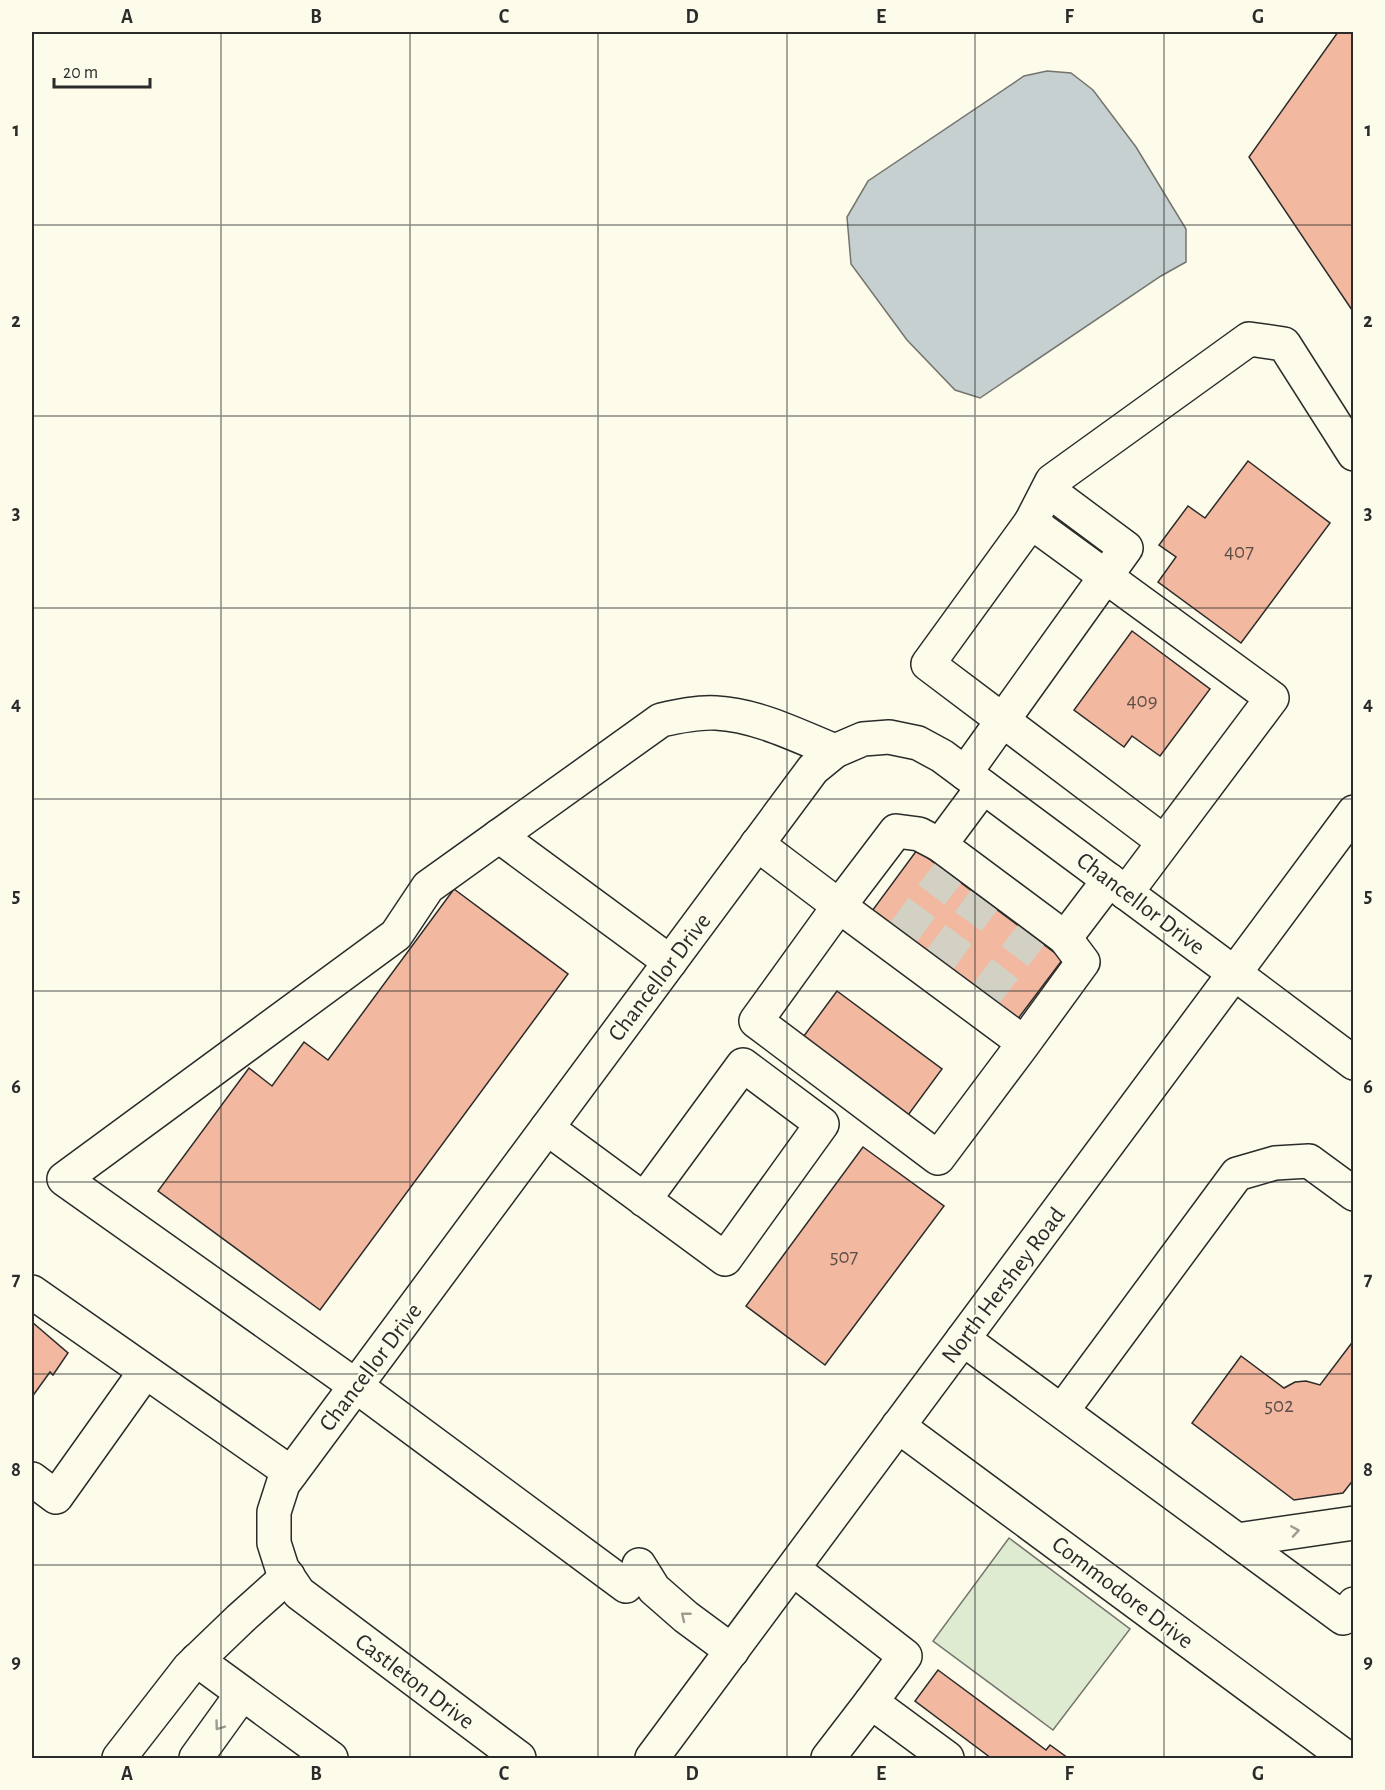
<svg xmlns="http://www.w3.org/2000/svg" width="1385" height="1790" font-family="'Alegreya Sans',sans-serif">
  <rect width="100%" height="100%" fill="#fdfbea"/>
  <path fill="#deebd1" stroke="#74746e" stroke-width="1.5" d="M1009,1538L1130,1629L1053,1730L933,1641Z"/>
  <path fill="#c7d0d0" stroke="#74746e" stroke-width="1.5" d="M1047,71L1071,73L1093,90L1136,147L1186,229V262L1161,276L980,398L955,390L907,340L851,264L847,217L868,181L1024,76Z"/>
  <g fill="#f2b8a0" stroke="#2b2b2b" stroke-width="1.5">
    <path d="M1338,32H1354V313L1249,157Z"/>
    <path d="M1248,461L1330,523L1241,643L1158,582L1176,557L1159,545L1188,506L1205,518Z"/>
    <path d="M1132,631L1210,689L1160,756L1132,736L1124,747L1074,710Z"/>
    <path d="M917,850L1063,959L1017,1020L872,911Z"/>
    <path d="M454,889L568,974L320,1310L158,1191L249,1068L272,1086L304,1042L328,1060Z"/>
    <path d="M837,991L942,1069L903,1122L798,1044Z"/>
    <path d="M863,1147L944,1206L825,1365L746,1306Z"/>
    <path d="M32,1322L68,1353L53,1375L50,1372L32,1397Z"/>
    <path d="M1354,1340V1479L1343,1493L1294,1500L1192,1423L1241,1356L1284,1388L1295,1382L1306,1381L1320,1385Z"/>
    <path d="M938,1670L1046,1750L1050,1745L1068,1758H991L915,1701Z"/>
  </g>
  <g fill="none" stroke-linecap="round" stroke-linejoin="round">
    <g stroke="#d3d1c4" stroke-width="33" stroke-dasharray="33 16" stroke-linecap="butt">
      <path d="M902,934L948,873"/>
      <path d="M939,961L984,900"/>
      <path d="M985,995L1031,935"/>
    </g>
    <defs>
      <g id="minor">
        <path d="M1031,522L1052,481L1249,339L1284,344L1354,454"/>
        <path d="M965,773L1126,548L1048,490"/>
        <path d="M983,787L940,845L1065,938L1109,880"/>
        <path d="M499,836L670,962"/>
        <path d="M757,844L839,906L896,831L919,834L940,845"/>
        <path d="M1126,893L1272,698L1031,522L928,664L1164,842"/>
        <path d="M1024,1043L938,1158L756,1021L839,906L1024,1043L1083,962L1065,938"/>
        <path d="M547,1128L725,1259L822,1124L743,1065L644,1200"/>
        <path d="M32,1292L291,1473"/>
        <path d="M963,1339L1343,1618L1354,1604"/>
        <path d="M1062,1411L1237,1174L1275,1163L1309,1161L1354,1194"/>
        <path d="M898,1426L1347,1758"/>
        <path d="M32,1479L56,1497L145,1372"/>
        <path d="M1237,1540L1354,1523"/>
        <path d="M639,1565L654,1589L686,1617L732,1651"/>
        <path d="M793,1569L905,1656L871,1702"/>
        <path d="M626,1586L356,1386L64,1179L396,935L428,887L661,720C679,716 698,712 716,713C757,715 798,736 835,751"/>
        <path d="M197,1660L331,1758"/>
        <path d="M119,1758L189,1668L240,1619L288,1576"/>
        <path d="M196,1758L242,1694"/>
        <path d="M519,1758L299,1593L282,1568L274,1543V1512L283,1484L813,769L835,751L863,739L889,737L918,743L942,756L1234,973"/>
        <path d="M828,1758L871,1702L947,1758"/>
      </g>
      <g id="major">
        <path d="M1234,973L1354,1063"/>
        <path d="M652,1758L1354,812"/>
      </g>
    </defs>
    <use href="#minor" stroke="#2b2b2b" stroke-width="36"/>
    <use href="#major" stroke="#2b2b2b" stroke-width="36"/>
    <use href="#minor" stroke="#fdfbea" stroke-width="33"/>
    <use href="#major" stroke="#fdfbea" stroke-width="33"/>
  </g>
  <defs><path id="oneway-chevron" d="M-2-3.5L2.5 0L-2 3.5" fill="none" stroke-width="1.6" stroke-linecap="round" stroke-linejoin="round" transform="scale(1.5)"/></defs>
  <g stroke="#9e9d94">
    <use href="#oneway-chevron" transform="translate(1295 1531) rotate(-9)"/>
    <use href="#oneway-chevron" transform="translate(685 1616) rotate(-141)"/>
    <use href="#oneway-chevron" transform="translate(219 1726) rotate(126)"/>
  </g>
  <path fill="none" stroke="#2b2b2b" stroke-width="1.5" stroke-opacity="0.55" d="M221,32V1758M410,32V1758M598,32V1758M787,32V1758M975,32V1758M1164,32V1758M32,225H1354M32,416H1354M32,608H1354M32,799H1354M32,991H1354M32,1182H1354M32,1374H1354M32,1565H1354"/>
  <g text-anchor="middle" stroke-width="4.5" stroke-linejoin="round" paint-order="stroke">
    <g font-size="21" fill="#5d4e48">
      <text x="1239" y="558">407</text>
      <text x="1142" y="707">409</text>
      <text x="844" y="1263">507</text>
      <text x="1279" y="1412">502</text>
    </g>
    <g font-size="24" fill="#2b2b2b" stroke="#fdfbea">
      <text transform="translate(1141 903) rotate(37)" y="8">Chancellor Drive</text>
      <text transform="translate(659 977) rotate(-53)" y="8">Chancellor Drive</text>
      <text transform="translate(1003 1285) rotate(-53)" y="8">North Hershey Road</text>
      <text transform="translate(370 1367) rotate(-53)" y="8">Chancellor Drive</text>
      <text transform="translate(1123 1592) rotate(37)" y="8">Commodore Drive</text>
      <text transform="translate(415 1681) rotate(37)" y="8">Castleton Drive</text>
    </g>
  </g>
  <rect width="1385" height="1790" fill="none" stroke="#fdfbea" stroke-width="66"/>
  <path d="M54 78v9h96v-9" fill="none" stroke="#2b2b2b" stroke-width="3"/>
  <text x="63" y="78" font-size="18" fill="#2b2b2b" stroke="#fdfbea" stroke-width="4.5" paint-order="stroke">20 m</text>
  <rect x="33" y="33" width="1319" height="1724" fill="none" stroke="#2b2b2b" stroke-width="2"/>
  <g font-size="20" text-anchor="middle" font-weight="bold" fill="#2b2b2b">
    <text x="127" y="23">A</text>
    <text x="316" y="23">B</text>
    <text x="504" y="23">C</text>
    <text x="692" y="23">D</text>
    <text x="881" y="23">E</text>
    <text x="1069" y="23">F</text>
    <text x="1258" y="23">G</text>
    <text x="16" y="136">1</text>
    <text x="1368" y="136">1</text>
    <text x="16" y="327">2</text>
    <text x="1368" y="327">2</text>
    <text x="16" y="519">3</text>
    <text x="1368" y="519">3</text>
    <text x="16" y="710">4</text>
    <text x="1368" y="710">4</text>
    <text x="16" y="902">5</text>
    <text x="1368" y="902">5</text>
    <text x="16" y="1093">6</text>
    <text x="1368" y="1093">6</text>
    <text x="16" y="1285">7</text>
    <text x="1368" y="1285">7</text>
    <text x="16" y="1476">8</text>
    <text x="1368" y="1476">8</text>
    <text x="16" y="1668">9</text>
    <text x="1368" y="1668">9</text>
    <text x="127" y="1780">A</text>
    <text x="316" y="1780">B</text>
    <text x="504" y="1780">C</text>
    <text x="692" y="1780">D</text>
    <text x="881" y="1780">E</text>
    <text x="1069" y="1780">F</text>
    <text x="1258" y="1780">G</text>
  </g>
</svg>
